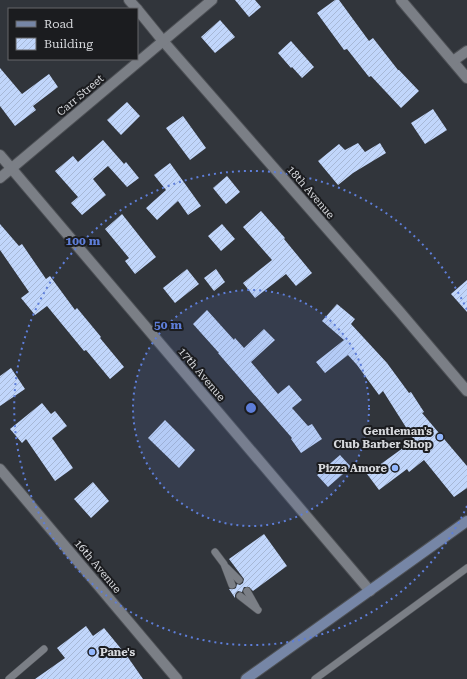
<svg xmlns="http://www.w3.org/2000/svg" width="467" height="679" font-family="'Roboto Serif',serif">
  <defs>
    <pattern id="building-hatch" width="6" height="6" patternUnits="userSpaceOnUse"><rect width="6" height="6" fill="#c1d6fb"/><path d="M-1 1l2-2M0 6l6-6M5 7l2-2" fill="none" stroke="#a7b8d6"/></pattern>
  </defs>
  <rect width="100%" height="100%" fill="#31353b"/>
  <g fill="url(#building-hatch)">
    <path d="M235,0H255L261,7L249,17Z"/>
    <path d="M335,0H339L369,41L373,38L398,70H399L419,91L401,108L371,76L369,77L347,49L344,50L317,13Z"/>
    <path d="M220,20L235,37L215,53L201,37Z"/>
    <path d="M291,41L314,67L302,78L292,67L291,68L278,53Z"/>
    <path d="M0,68L22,94L49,74L58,87L33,106L36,110L15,126L0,106Z"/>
    <path d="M127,102L140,116L121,135L107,120Z"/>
    <path d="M433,109L447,130L425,144L411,123Z"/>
    <path d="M183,116L206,148L190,160L166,128Z"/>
    <path d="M103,140L124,164L126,162L139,178L127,187L108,166L93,179L106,195L82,215L71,203L78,197L55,171L73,156L78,162Z"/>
    <path d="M358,143L365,152L380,143L386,153L353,173L338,185L318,161L339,144L345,150Z"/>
    <path d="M170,163L201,206L188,215L178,201L157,220L146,208L166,190L154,175Z"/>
    <path d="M227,176L240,192L226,204L213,188Z"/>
    <path d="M261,211L285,238L284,239L312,273L296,286L286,274L255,298L243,283L272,260L243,227Z"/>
    <path d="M122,214L156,257L135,274L125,261L129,258L105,229Z"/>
    <path d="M0,224L19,246L22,244L46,279L50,276L75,310L77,308L101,337L100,338L124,367L110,379L86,350L84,351L47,306L35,315L21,298L29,292L0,250Z"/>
    <path d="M222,224L235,239L221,251L208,236Z"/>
    <path d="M187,269L199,284L175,303L163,288Z"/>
    <path d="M216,269L225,282L214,291L204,278Z"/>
    <path d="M467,280V312L451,294Z"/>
    <path d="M337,304L355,319L351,324L387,363L409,393L411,392L424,412L422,413L467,466V488L454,497L424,460L409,472L407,469L379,490L367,474L414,440L383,391L379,395L357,365L348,355L325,373L316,362L344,340L322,321Z"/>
    <path d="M207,310L234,340L235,338L244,348L264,329L275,340L251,362L278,394L289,385L302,400L292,408L308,426L312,424L322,439L301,453L291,439L292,438L218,353H219L193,324Z"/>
    <path d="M11,368L25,389L0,406V376Z"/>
    <path d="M42,403L51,414L55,411L67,426L52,438L73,468L55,481L26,439L22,443L10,429Z"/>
    <path d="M165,420L195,450L179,468L148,438Z"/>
    <path d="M340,455L351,467L328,487L317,475Z"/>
    <path d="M93,482L109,501L91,518L74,499Z"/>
    <path d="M264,534L287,566L253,591L249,587H244L243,589L242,592L238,591L236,593L235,595V598L229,589H234L236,588L237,584L240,585L243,583L244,579L229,559Z"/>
    <path d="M86,626L93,636L104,628L127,656L143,679H35L65,658L57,648Z"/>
  </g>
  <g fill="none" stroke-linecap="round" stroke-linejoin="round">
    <defs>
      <g id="lane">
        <path d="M215,552L224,564L232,585"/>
        <path d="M227,568L239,580"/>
        <path d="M247,591L256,607"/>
        <path d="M240,596L258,610"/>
        <path d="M9,679L44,649"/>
        <path d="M315,679L467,568"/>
      </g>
      <g id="street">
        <path d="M129,0L137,9"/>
        <path d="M401,0L467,78"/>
        <path d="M137,9L163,41L400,312L467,391"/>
        <path d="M453,61L467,51"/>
        <path d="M0,155L370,591"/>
        <path d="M0,178L212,0"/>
        <path d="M0,469L177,679"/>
      </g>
      <path id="secondary" d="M246,679L467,521"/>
    </defs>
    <use href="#lane" stroke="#4e5156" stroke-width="8"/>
    <use href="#street" stroke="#4e5156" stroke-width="12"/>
    <use href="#secondary" stroke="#4e5156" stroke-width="12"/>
    <use href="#lane" stroke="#7b7f86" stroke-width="7"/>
    <use href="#street" stroke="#7b7f86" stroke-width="10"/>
    <use href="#secondary" stroke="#7686a6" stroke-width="10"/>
  </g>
  <circle cx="251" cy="408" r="118" fill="#5e7ed9" fill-opacity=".12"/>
  <g fill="none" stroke="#5e7ed9" stroke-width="2" stroke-dasharray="2 4">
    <circle cx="251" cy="408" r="118"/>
    <path d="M467 506A237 237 0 1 1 467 310"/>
  </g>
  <g fill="#92b7fd" stroke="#1b1c1f" stroke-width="1.5">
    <circle cx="440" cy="437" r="4"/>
    <circle cx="395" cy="468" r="4"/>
    <circle cx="92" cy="652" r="4"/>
  </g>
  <g text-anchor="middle" stroke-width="4" stroke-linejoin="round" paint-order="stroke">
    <g font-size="11" fill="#d6d8dc" stroke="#1b1c1f">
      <text transform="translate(80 95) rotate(-40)" y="4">Carr Street</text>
      <text transform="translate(311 192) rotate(49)" y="4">18th Avenue</text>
      <text transform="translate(202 374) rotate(50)" y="4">17th Avenue</text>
      <text transform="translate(98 566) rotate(50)" y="4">16th Avenue</text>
    </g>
    <g font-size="11" font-weight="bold" fill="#d6d8dc" stroke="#1b1c1f" text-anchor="end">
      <text x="432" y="435">Gentleman's<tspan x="432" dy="13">Club Barber Shop</tspan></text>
      <text x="387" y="472">Pizza Amore</text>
      <text x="100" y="656" text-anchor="start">Pane's</text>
    </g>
  </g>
  <circle cx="251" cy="408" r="6" fill="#5e7ed9" stroke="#1b1c1f" stroke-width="2"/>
  <g font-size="12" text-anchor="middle" font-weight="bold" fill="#5e7ed9" stroke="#1b1c1f" stroke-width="4" stroke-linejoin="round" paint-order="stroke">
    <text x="83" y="245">100 m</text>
    <text x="168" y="329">50 m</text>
  </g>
  <rect x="8" y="8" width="130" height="52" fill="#1b1c1f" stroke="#66676b"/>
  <rect x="16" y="21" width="20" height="6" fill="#7686a6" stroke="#66676b"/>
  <text x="44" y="28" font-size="12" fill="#d6d8dc">Road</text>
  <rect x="16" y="38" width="20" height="12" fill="url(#building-hatch)" stroke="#66676b"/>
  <text x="44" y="48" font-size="12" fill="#d6d8dc">Building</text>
</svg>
